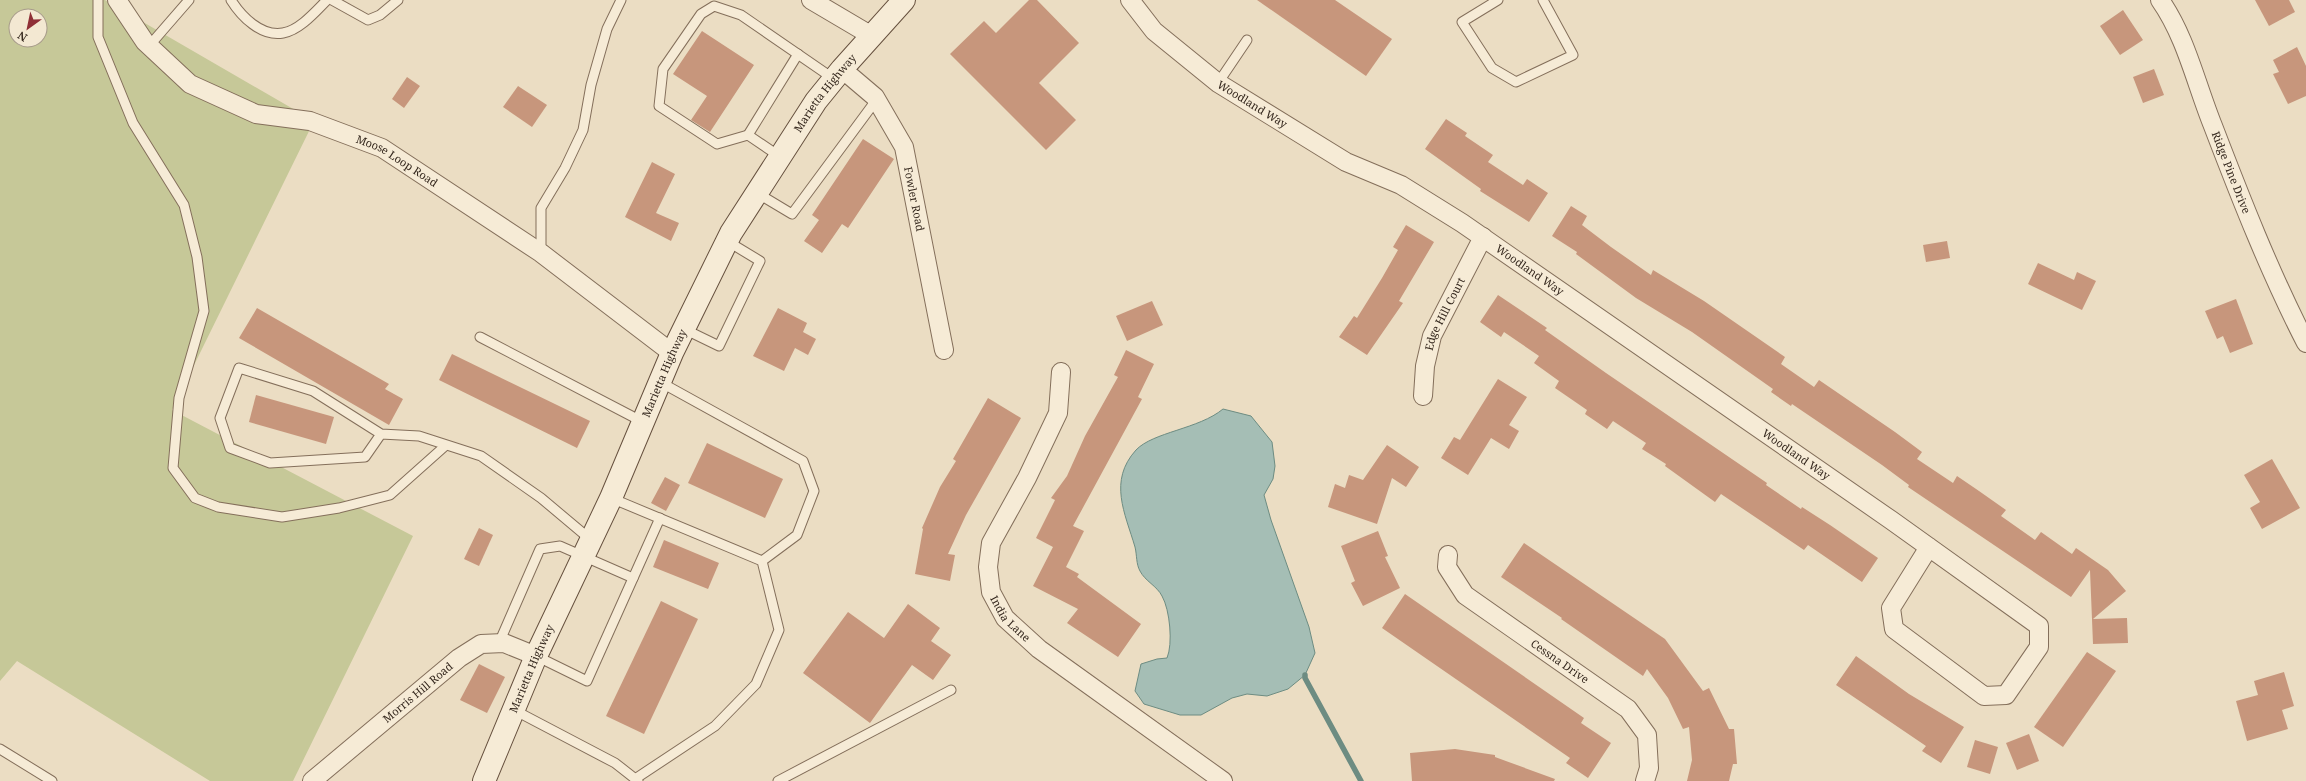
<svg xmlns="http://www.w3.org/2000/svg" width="2306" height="781" font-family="'Noto Serif',serif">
  <rect width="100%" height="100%" fill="#ebddc3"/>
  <path fill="#c6c898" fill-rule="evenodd" d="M0,0H105L314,121L172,410L413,536L293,781H210L17,661L0,681ZM16,16H40V40H16Z"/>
  <path fill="#a5beb5" stroke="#6d8c82" d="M1223,409L1251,416L1272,442L1275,466L1273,479L1264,495L1271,520L1309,627L1315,653L1305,675L1288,689L1267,696L1247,694L1232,698L1201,715H1180L1144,704L1135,691L1141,664L1157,659L1167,658C1173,644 1170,610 1162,596C1157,586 1145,581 1140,571C1136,564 1137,555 1135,547C1125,513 1108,481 1136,450C1153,432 1199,429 1223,409Z"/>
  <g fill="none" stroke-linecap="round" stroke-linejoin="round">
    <path stroke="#6d8c82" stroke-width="5.5" d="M1305,675V678L1361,781"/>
  </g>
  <g fill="#c7967c">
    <path d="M1029,0H1037L1079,43L1039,83L1076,120L1046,150L950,54L984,21L996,33Z"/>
    <path d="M1257,0H1335L1392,39L1366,76Z"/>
    <path d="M2255,0H2289L2295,12L2269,26Z"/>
    <path d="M2123,10L2143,40L2120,55L2100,26Z"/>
    <path d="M702,31L754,65L710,132L691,120L707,96L673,74Z"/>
    <path d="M2297,47L2306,66V96L2288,104L2273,74L2279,72L2273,60Z"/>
    <path d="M2154,69L2164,95L2143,103L2133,77Z"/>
    <path d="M407,77L420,86L404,108L392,99Z"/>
    <path d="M518,86L547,105L532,127L503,107Z"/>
    <path d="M1446,119L1467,133L1465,136L1493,155L1488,162L1523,185L1527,179L1548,193L1529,222L1480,191L1481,189L1425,149Z"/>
    <path d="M863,139L894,159L848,228L842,224L822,253L804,241L819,220L812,215Z"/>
    <path d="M652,162L675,174L656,213L679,223L671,241L625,217Z"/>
    <path d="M1571,206L1587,216L1582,225L1611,247L1651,275L1653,270L1704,301L1785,357L1781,364L1814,387L1819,380L1895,432L1922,452L1917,459L1953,483L1957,476L1979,491L2006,510L2001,516L2035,540L2041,532L2072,554L2076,548L2108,570L2126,591L2093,619L2127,618L2128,643L2093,644L2090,570L2071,597L1908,487L1909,485L1882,465L1792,404L1791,406L1771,392L1773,389L1692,332L1636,298L1576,254L1577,252L1552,236Z"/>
    <path d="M1406,225L1434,242L1399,301L1403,303L1367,355L1339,337L1354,316L1357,318L1382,278L1398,250L1393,247Z"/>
    <path d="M1947,241L1950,258L1926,262L1923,245Z"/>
    <path d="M2038,263L2074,280L2077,272L2096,281L2082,310L2028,284Z"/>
    <path d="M1498,295L1547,328L1545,330L1606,373L1767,483L1766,485L1801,509L1802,507L1830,525L1878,558L1862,582L1808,545L1804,550L1721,494L1715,502L1665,466L1666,464L1642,449L1646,443L1613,421L1607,429L1585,414L1587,410L1555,388L1559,381L1534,363L1539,356L1504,332L1501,337L1480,322Z"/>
    <path d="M2236,299L2253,344L2230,353L2223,336L2217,339L2205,311Z"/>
    <path d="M1152,301L1163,325L1127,341L1116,316Z"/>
    <path d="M257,308L389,384L385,389L403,399L389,425L239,338Z"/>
    <path d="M778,308L807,323L803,332L816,339L808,355L795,348L784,371L753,356Z"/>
    <path d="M1126,350L1154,364L1138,397L1142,399L1073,526L1084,531L1066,567L1079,574L1077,577L1141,624L1118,657L1067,623L1078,609L1033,586L1053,547L1036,538L1055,500L1051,498L1067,476L1085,436L1118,377L1114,375Z"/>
    <path d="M452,354L590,421L577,448L439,380Z"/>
    <path d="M1498,379L1527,397L1509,425L1519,431L1509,449L1491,438L1468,475L1441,458L1454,437L1460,440Z"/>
    <path d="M256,395L334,417L326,444L249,422Z"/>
    <path d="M988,398L1021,418L966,515L948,554L955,555L950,581L915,574L923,529L922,528L940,487L956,461L953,459Z"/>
    <path d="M707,443L783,479L765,518L688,483Z"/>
    <path d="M1387,445L1419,467L1406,487L1392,478L1377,524L1328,507L1335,484L1345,488L1349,475L1363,480Z"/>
    <path d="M2272,459L2300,508L2262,529L2250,508L2260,502L2244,475Z"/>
    <path d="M665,477L680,485L666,511L651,503Z"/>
    <path d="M479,528L493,535L479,566L464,559Z"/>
    <path d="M1378,531L1388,556L1385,557L1400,588L1363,606L1351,583L1355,581L1341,546Z"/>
    <path d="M664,540L719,563L708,589L653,567Z"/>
    <path d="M1524,543L1665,639L1703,691L1709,688L1729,729H1734L1737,764H1733L1729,781H1687L1692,760L1689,727L1683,729L1668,698L1647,669L1643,676L1561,619L1562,618L1501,577Z"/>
    <path d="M1405,594L1584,718L1581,723L1611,743L1588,778L1566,763L1570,758L1382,628Z"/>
    <path d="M661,601L698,619L644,734L606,716Z"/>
    <path d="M908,604L940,628L931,641L951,655L933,680L912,665L870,723L803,673L848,612L884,638Z"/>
    <path d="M2087,652L2116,671L2063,747L2034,727Z"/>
    <path d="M1856,656L1909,694L1964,727L1941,763L1922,751L1926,746L1836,685Z"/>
    <path d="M479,664L505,677L487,713L460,700Z"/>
    <path d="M2284,672L2294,706L2282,710L2288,729L2247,741L2236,701L2258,695L2254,681Z"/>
    <path d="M2029,734L2039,761L2017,770L2006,743Z"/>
    <path d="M1975,740L1998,747L1990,774L1967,767Z"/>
    <path d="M1455,749L1495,755V757L1555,779L1554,781H1412L1410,753Z"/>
  </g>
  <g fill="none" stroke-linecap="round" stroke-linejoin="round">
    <defs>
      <g id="service">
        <path d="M98,0V37L133,123L184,205L197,257L204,311L179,398L173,468L195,498L218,507L282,517L339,508L390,495L445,446"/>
        <path d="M231,0C241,16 261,37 283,33C300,30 316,11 327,0"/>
        <path d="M332,0L368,20L380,15L398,0"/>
        <path d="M1498,0L1462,22L1492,68L1516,82L1573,55L1543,0"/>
        <path d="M149,46L189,0"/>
        <path d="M1218,83L1247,40"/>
        <path d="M748,135L798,54"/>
        <path d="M779,156L748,135L717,144L659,106L663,69L701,14L714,6L741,15L834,79"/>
        <path d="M757,193L792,214L877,99"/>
        <path d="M541,253V208L565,168L583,130L591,85L607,29L621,0"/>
        <path d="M684,329L719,346L760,261L727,241"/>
        <path d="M480,337L643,422"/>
        <path d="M660,382L803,461L814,491L797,535L762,561"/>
        <path d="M381,434L365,457L270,463L230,448L220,418L239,368L313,391L381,434L419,436L481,456L541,498L591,540"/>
        <path d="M611,498L762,561L779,630L756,684L715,726L635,779"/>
        <path d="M499,643L540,549L560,546L633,578"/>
        <path d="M536,656L587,681L660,518"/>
        <path d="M514,710L615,763L638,781"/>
        <path d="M0,749L52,781"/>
        <path d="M778,781L951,690"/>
      </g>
      <g id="minor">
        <path id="s1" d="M117,0L145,42L190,84L256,114L310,121L382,148L541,253L672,353"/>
        <path d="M811,0L872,36"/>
        <path id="s2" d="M1130,0L1154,31L1218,83L1346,162L1401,185L1462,223L1891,520L2039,626V647L2006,695L1984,696L1894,629L1891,608L1929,547"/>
        <path id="s3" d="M2160,0C2186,37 2196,84 2213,126C2241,199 2270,273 2306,343"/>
        <path id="s4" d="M842,69L875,97L904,147L944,350"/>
        <path id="s5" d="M1061,372L1058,413L1027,478L991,543L988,567L991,592L1005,618L1039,649L1223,781"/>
        <path id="s6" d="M1423,396L1425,366L1432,336L1483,237"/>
        <path id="s7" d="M1448,555L1447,567L1465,595L1628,709L1647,735L1649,768L1645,781"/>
        <path id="s8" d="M312,781L459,658L481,644L504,643L536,656"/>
      </g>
      <g id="secondary">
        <path id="s9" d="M484,781L536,656L611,498L672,353L731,233L816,101L842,69L904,0"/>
      </g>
    </defs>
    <use href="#service" stroke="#846f5b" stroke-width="11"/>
    <use href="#minor" stroke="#846f5b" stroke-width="20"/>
    <use href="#secondary" stroke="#66503e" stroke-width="24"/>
    <use href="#service" stroke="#f6ebd6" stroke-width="9"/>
    <use href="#minor" stroke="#f6ebd6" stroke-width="18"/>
    <use href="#secondary" stroke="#f6ebd6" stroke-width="22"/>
  </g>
  <g text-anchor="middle" stroke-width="3" stroke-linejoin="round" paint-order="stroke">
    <g font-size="11" fill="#35281e" stroke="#f3e8d2">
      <text dy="4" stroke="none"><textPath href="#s9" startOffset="770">Marietta Highway</textPath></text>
      <text dy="4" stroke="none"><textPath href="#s2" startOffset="162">Woodland Way</textPath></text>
      <text dy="4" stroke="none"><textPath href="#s1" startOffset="335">Moose Loop Road</textPath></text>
      <text dy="4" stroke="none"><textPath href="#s3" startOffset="187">Ridge Pine Drive</textPath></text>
      <text dy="4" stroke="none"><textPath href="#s4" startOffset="154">Fowler Road</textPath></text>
      <text dy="4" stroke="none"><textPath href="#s2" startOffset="486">Woodland Way</textPath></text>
      <text dy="4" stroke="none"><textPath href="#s6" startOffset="86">Edge Hill Court</textPath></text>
      <text dy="4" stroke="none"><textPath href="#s9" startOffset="446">Marietta Highway</textPath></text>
      <text dy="4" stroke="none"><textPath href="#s2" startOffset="810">Woodland Way</textPath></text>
      <text dy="4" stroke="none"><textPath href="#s5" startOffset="270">India Lane</textPath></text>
      <text dy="4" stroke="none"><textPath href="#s7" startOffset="161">Cessna Drive</textPath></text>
      <text dy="4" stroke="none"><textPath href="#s9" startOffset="122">Marietta Highway</textPath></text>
      <text dy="4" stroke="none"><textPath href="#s8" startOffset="138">Morris Hill Road</textPath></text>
    </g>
  </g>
  <g transform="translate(28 28) rotate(213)"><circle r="19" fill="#f3e8d2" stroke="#a79b8a"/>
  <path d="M0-3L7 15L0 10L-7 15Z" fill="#8f2f36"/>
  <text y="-6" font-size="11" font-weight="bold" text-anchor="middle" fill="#35281e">N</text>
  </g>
</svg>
